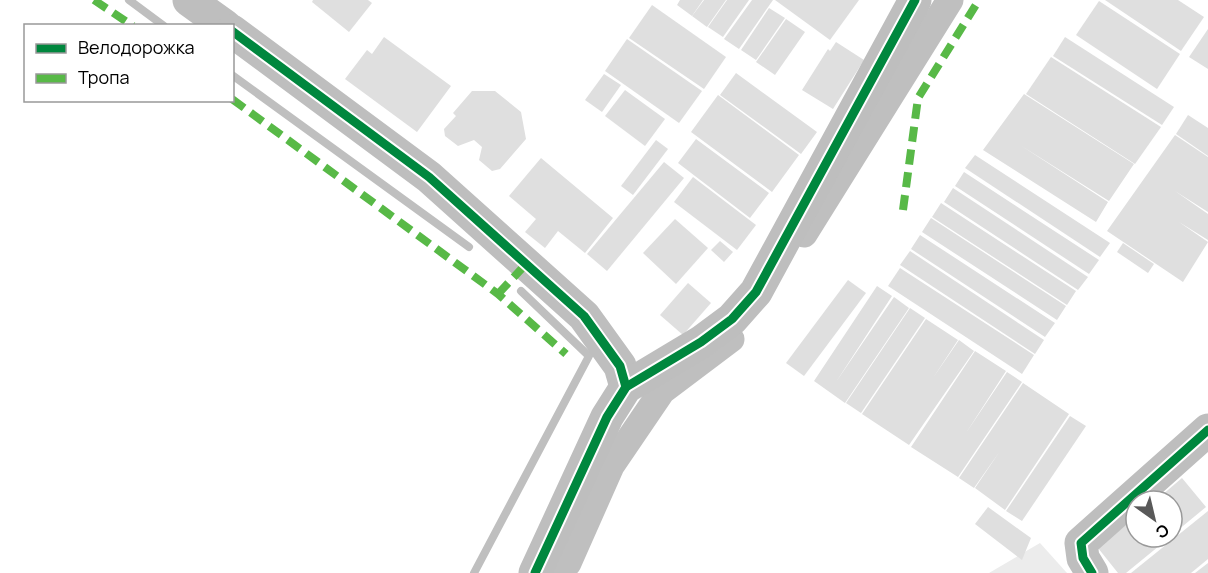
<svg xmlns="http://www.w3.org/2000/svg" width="1208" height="573" font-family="Manrope,sans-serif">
  <rect width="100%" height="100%" fill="#fff"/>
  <path fill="#ececec" d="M1040,543L1067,573H989Z"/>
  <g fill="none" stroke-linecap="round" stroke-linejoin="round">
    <g stroke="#bfbfbf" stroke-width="8">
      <path d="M129,0L164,26"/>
      <path d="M232,75L469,247"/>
      <path d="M474,573L589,356L521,291"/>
    </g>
    <g stroke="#bfbfbf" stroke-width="27">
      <path d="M804,234L950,0"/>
      <path d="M560,573L568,563L611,466L662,391L731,339"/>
    </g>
  </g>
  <g fill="#dfdfdf">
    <path d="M313,0H368L372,3L349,32L312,2Z"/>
    <path d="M680,0H703L692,16L677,5Z"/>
    <path d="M704,0H726L707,27L692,16Z"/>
    <path d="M727,0H749L723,37L708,27Z"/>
    <path d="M752,0H773L739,49L724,39Z"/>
    <path d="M775,0H859L830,40Z"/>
    <path d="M1105,0H1178L1204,17L1181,51Z"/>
    <path d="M1099,1L1180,54L1157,89L1076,35Z"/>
    <path d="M652,5L726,57L704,89L629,38Z"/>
    <path d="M769,8L785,18L756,60L741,50Z"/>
    <path d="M786,19L805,32L775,75L756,62Z"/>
    <path d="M1208,29V69L1189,57Z"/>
    <path d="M384,37L451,86L417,132L345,79L367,50L372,54Z"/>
    <path d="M1065,37L1174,107L1162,125L1053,56Z"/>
    <path d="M627,39L702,91L679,123L605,71Z"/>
    <path d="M836,42L864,60L833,109L802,90L828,49L830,51Z"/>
    <path d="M1051,57L1161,127L1135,164L1026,94Z"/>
    <path d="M736,73L817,132L801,154L720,95Z"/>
    <path d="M604,74L621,85L602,112L585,100Z"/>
    <path d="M625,90L665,119L645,146L605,116Z"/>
    <path d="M472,91H495L521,112L526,139L500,169L492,171L479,160L482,147L474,140L458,146L445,136L444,129L456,116L453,113Z"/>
    <path d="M1024,94L1134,164L1109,201L1020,145L1108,202L1096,222L983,150Z"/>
    <path d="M718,95L799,155L772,192L691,132Z"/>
    <path d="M1188,115L1208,128V156L1176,134Z"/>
    <path d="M1175,135L1208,157V212L1175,191L1208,214V240L1179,222L1208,242L1183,282L1107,231Z"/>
    <path d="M696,139L769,193L750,218L678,163Z"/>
    <path d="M656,140L668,149L633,195L621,186Z"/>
    <path d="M975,155L1110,243L1100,257L965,168Z"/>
    <path d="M541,158L613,218L585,253L558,231L545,248L525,232L536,219L509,196Z"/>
    <path d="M664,162L684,178L607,271L587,254Z"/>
    <path d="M964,172L1099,260L1089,274L955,186Z"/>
    <path d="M693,177L756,225L737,250L674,202Z"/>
    <path d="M953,188L1088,277L1078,290L944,202Z"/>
    <path d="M941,203L1076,291L1067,305L932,217Z"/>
    <path d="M931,218L1066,306L1057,320L922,232Z"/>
    <path d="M675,219L708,248L676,284L643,253Z"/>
    <path d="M920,235L1055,323L1045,337L911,249Z"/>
    <path d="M720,241L733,252L724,262L711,250Z"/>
    <path d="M1123,243L1154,264L1148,273L1117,252Z"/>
    <path d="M910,251L1044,340L1035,354L900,265Z"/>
    <path d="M900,268L1034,355L1022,374L888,286Z"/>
    <path d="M848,280L866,293L804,376L786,363Z"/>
    <path d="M688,283L711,303L683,335L660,315Z"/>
    <path d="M877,286L892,296L836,382L894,297L909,308L845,403L814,381Z"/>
    <path d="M910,308L925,318L861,413L846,403Z"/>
    <path d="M926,319L958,340L933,378L959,340L974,351L909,445L862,414Z"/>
    <path d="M975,351L1006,371L966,433L1007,372L1022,382L958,477L911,447Z"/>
    <path d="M1023,383L1069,414L1005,510L975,488L1000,451L974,488L959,478Z"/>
    <path d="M1070,416L1086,426L1022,521L1006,511Z"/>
    <path d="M1182,478L1206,507L1172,535V501H1155Z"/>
    <path d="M988,507L1031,538L1022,560L975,524Z"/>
    <path d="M1208,511V559L1191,573H1131Z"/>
    <path d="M1136,516V537H1170L1126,573H1118L1098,548Z"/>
    <path d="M1208,563V573H1195Z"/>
  </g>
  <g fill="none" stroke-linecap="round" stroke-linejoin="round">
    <g stroke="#bebebe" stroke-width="33">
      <path d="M189,0L225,26"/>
      <path d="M232,31L429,177L584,316L620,366L626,387"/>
      <path d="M535,573L607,417L626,387L701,342L732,319L756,292L915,0"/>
      <path d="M1092,573L1083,558L1081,543L1208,430"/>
    </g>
    <g stroke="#58b947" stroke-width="8" stroke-dasharray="15 8" stroke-linecap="butt">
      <path d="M94,0L133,26"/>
      <path d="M232,99L498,294L566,354"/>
      <path d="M903,210L918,98L979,0"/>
      <path d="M498,294L526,264"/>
    </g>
    <defs>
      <g id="cycleway">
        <path d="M232,31L429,177L584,316L620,366L626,387"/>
        <path d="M535,573L607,417L626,387L701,342L732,319L756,292L915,0"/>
        <path d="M1092,573L1083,558L1081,543L1208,430"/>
      </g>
    </defs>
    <use href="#cycleway" stroke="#fff" stroke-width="13"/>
    <use href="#cycleway" stroke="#00873e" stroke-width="9"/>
  </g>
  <rect x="24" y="24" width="210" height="78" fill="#ffffff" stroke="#999999" stroke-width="1.5"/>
  <rect x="36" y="44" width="30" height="9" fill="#00873e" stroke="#999999" stroke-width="1.5"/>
  <text x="78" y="54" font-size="18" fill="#000000">Велодорожка</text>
  <rect x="36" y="74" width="30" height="9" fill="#58b947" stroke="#999999" stroke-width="1.5"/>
  <text x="78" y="84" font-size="18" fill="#000000">Тропа</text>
  <g transform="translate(1154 519) rotate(146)"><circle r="28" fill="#ffffff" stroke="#999999" stroke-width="1.5"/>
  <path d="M0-4.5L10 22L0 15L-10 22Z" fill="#595959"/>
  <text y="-9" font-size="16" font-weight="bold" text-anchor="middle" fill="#000000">С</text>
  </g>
</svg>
